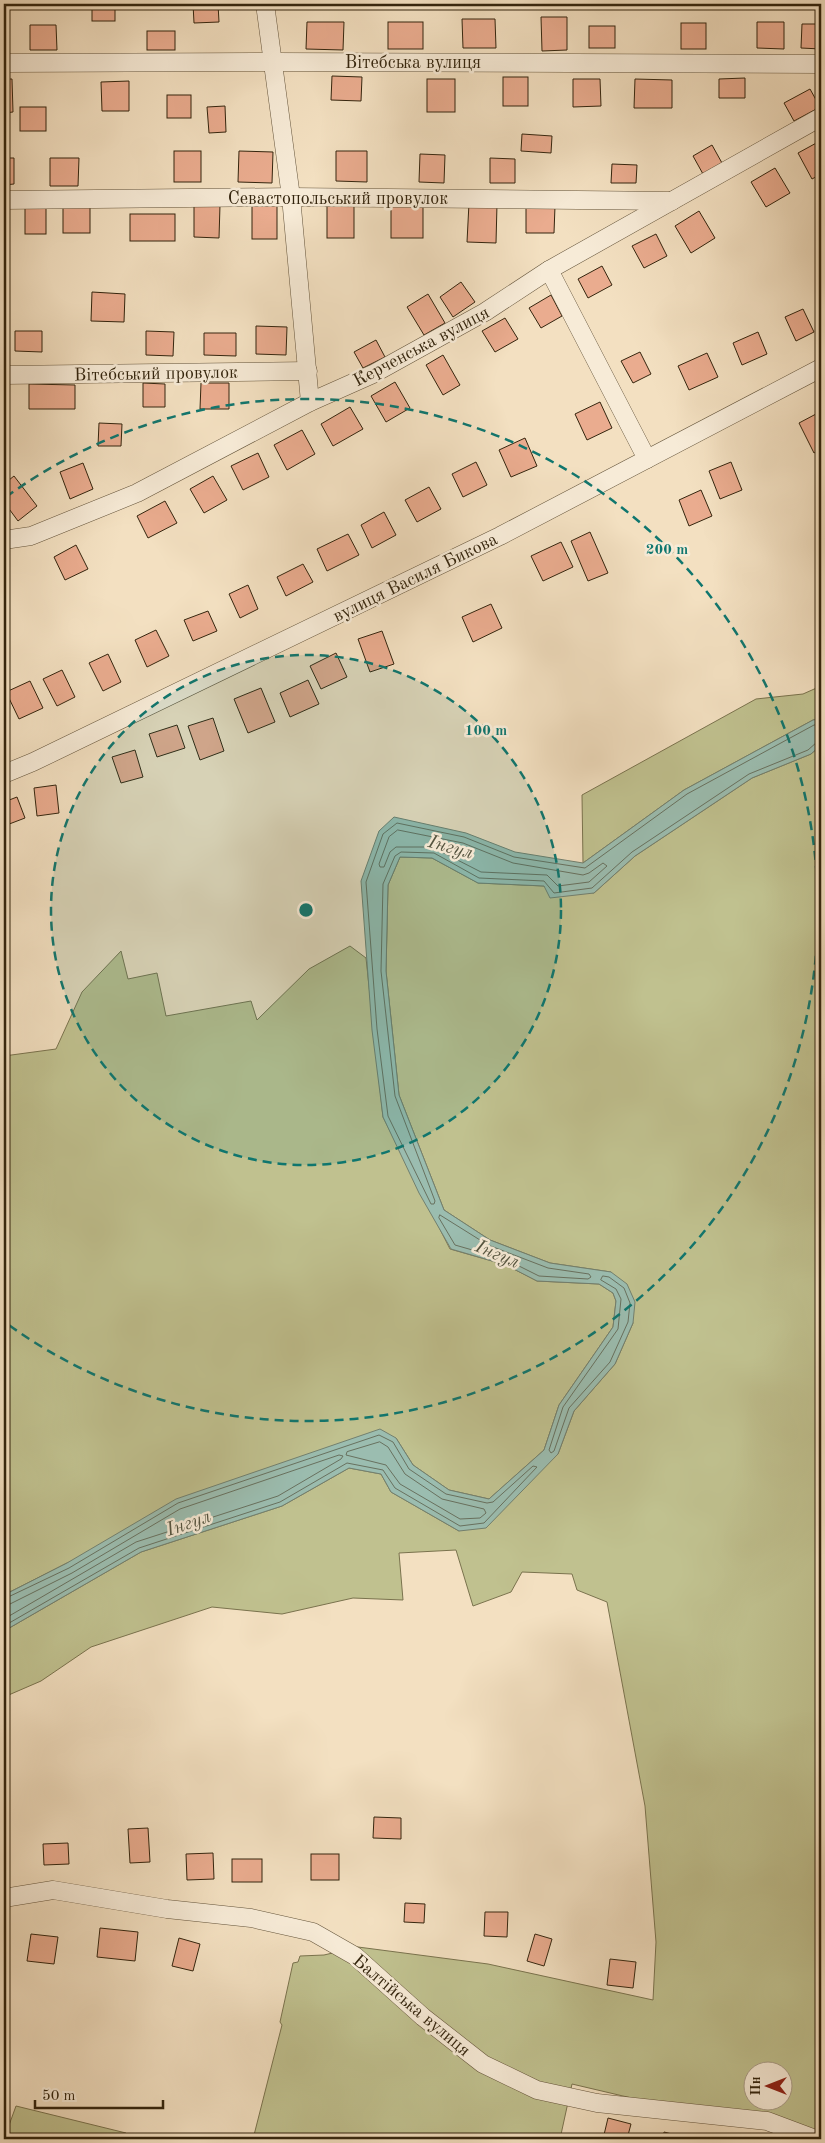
<svg xmlns="http://www.w3.org/2000/svg" width="825" height="2143" font-family="'Old Standard TT',serif">
  <rect width="100%" height="100%" fill="#f3e0c1"/>
  <filter id="stains"><feTurbulence type="fractalNoise" baseFrequency=".004" numOctaves="4"/><feColorMatrix values="0 0 0 0 .2 0 0 0 0 .09 0 0 0 0 .02 0 0 0 .5 -.17"/></filter>
  <radialGradient id="worn" r=".72"><stop offset=".6" stop-color="#630" stop-opacity="0"/><stop offset="1" stop-color="#630" stop-opacity=".3"/></radialGradient>
  <g fill="#c0c18f" stroke="#7a734e" fill-rule="evenodd">
    <path d="M821,686V719L813,720L684,790L583,863L582,795L756,699L803,694Z"/>
    <path d="M821,745V2133L768,2114L640,2100L572,2084L560,2139H253L282,2025L280,2022L293,1963L298,1962L300,1956L324,1955L358,1947L488,1964L653,2000L656,1942L645,1806L607,1602L577,1590L572,1574L522,1572L511,1592L473,1606L456,1550L399,1553L403,1600L353,1598L282,1614L212,1607L91,1647L41,1681L4,1697V1631L141,1552L282,1506L349,1468L381,1474L391,1492L459,1531L558,1454L574,1411L615,1364L633,1323L611,1272L550,1263L490,1240L444,1210L399,1095L386,971L388,885L400,857L432,858L478,883L544,886L594,893L635,856L752,778L811,754ZM752,2070H782V2100H752Z"/>
    <path d="M350,946L366,958L383,1117L450,1249L506,1265L537,1281L599,1284L613,1293L616,1301L613,1327L559,1405L544,1450L489,1499L449,1490L413,1465L396,1438L67,1563L4,1595V1056L56,1049L82,992L121,951L128,979L157,973L166,1016L251,1001L257,1020L309,969Z"/>
    <path d="M16,2106L126,2133L125,2139H4Z"/>
  </g>
  <path fill="#9bbdb0" stroke="#72806f" d="M821,719V745L811,754L752,778L635,856L594,893L550,898L544,886L478,883L432,858L400,857L388,885L386,971L399,1095L444,1210L490,1240L550,1263L611,1272L627,1284L635,1302L633,1323L615,1364L574,1411L558,1454L486,1528L459,1531L391,1492L381,1474L349,1468L282,1506L141,1552L4,1631V1595L67,1563L176,1499L380,1429L396,1438L413,1465L449,1490L489,1499L544,1450L559,1405L613,1327L616,1301L613,1293L599,1284L537,1281L506,1265L451,1249L419,1193L383,1117L372,1030L361,881L379,831L394,817L466,833L515,852L583,863L684,790L813,720Z"/>
  <g fill="none" stroke-linecap="round" stroke-linejoin="round">
    <g stroke="#68715f" stroke-width="1">
      <path d="M821,724L814,725L687,794L585,868L514,857L464,837L397,823L383,834L366,882L377,1029L388,1116L431,1204H434L435,1201L395,1096L381,971L383,884L395,856L401,852L434,853L479,878L544,881L554,893L592,888L632,852L749,774L808,750L817,742H821"/>
      <path d="M398,830L463,843L513,863L583,875L589,873L603,863L607,866L589,882L558,886L547,875L481,872L432,847H396L390,852L384,867H380L379,864L389,837Z"/>
      <path d="M440,1215L488,1245L548,1268L589,1274L591,1277L588,1279L539,1276L507,1260L455,1245L439,1218Z"/>
      <path d="M603,1276L609,1277L624,1288L630,1303L628,1322L610,1362L569,1408L554,1451L551,1453L549,1450L563,1407L618,1329L621,1299L616,1289L601,1280Z"/>
      <path d="M380,1442L388,1447L405,1474L442,1499L484,1509L486,1513L480,1518L460,1519L400,1484L386,1465L346,1455L347,1452Z"/>
      <path d="M4,1599L69,1568L178,1503L379,1435L393,1442L409,1469L446,1494L487,1503L493,1502L533,1466L537,1467L484,1523L460,1526L395,1488L383,1470L347,1463L280,1502L139,1548L4,1626"/>
      <path d="M4,1605L10,1604L72,1573L180,1509L339,1455L343,1456L341,1459L278,1496L136,1542L4,1619"/>
    </g>
  </g>
  <g fill="#eaac8f" stroke="#34250e">
    <rect x="92" y="4" width="23" height="17"/>
    <path d="M193,4H218L219,22L194,23Z"/>
    <path d="M541,17H567V50L542,51Z"/>
    <path d="M462,19H495L496,48H463Z"/>
    <path d="M307,22H344L343,50L306,49Z"/>
    <rect x="388" y="22" width="35" height="27"/>
    <path d="M757,22H784V49L757,48Z"/>
    <rect x="681" y="23" width="25" height="26"/>
    <path d="M802,24H821V49L801,48Z"/>
    <path d="M30,25H56L57,50H30Z"/>
    <rect x="589" y="26" width="26" height="22"/>
    <rect x="147" y="31" width="28" height="19"/>
    <path d="M332,76L362,77L361,101L331,100Z"/>
    <rect x="503" y="77" width="25" height="29"/>
    <path d="M745,78V98H719V79Z"/>
    <path d="M4,79H12L13,112L4,113Z"/>
    <rect x="427" y="79" width="28" height="33"/>
    <path d="M573,79H600L601,106L573,107Z"/>
    <path d="M635,79L672,80V108H634Z"/>
    <path d="M129,81V111H102L101,82Z"/>
    <path d="M810,89L820,107L794,121L784,103Z"/>
    <rect x="167" y="95" width="24" height="23"/>
    <path d="M225,106L226,132L209,133L207,107Z"/>
    <rect x="20" y="107" width="26" height="24"/>
    <path d="M522,134L552,136L551,153L521,151Z"/>
    <path d="M820,141L821,174L812,179L798,153Z"/>
    <path d="M712,145L722,163L703,174L693,156Z"/>
    <rect x="174" y="151" width="27" height="31"/>
    <path d="M239,151L273,152L272,183L238,182Z"/>
    <path d="M336,151H367V182L336,181Z"/>
    <path d="M420,154L445,155L444,183L419,182Z"/>
    <path d="M4,158H14V184L4,185Z"/>
    <path d="M50,158H79L78,186H50Z"/>
    <path d="M490,158L515,159V183H490Z"/>
    <path d="M612,164L637,165L636,183H611Z"/>
    <path d="M775,168L790,193L766,207L751,182Z"/>
    <rect x="25" y="203" width="21" height="31"/>
    <rect x="63" y="203" width="27" height="30"/>
    <path d="M469,203L497,204L496,243L467,242Z"/>
    <path d="M194,204L220,205L219,238L194,237Z"/>
    <rect x="252" y="204" width="25" height="35"/>
    <rect x="391" y="204" width="32" height="34"/>
    <rect x="327" y="205" width="27" height="33"/>
    <path d="M526,206H555L554,233H526Z"/>
    <path d="M699,211L715,238L691,253L675,226Z"/>
    <rect x="130" y="214" width="45" height="27"/>
    <path d="M656,234L667,256L644,268L632,246Z"/>
    <path d="M602,266L612,285L588,298L578,279Z"/>
    <path d="M461,282L475,302L453,317L440,297Z"/>
    <path d="M92,292L125,294L124,322L91,321Z"/>
    <path d="M428,294L445,323L424,335L407,307Z"/>
    <path d="M551,295L562,316L541,328L529,308Z"/>
    <path d="M803,309L814,332L796,341L785,317Z"/>
    <path d="M505,318L518,339L495,352L482,331Z"/>
    <path d="M256,326L287,327L286,355L256,354Z"/>
    <path d="M15,331H42V352L15,351Z"/>
    <path d="M146,331L174,332L173,356L146,355Z"/>
    <path d="M758,332L767,354L742,365L733,343Z"/>
    <path d="M204,333H236V356L204,355Z"/>
    <path d="M376,340L385,357L363,368L354,352Z"/>
    <path d="M640,352L651,374L633,383L621,361Z"/>
    <path d="M707,353L718,377L689,390L678,366Z"/>
    <path d="M443,355L460,385L443,395L426,365Z"/>
    <path d="M395,382L410,408L386,422L371,396Z"/>
    <path d="M143,383L165,384V407H143Z"/>
    <path d="M201,383H229V409H200Z"/>
    <path d="M29,384L75,385V409H29Z"/>
    <path d="M600,402L612,428L587,440L575,414Z"/>
    <path d="M350,407L363,429L333,446L321,424Z"/>
    <path d="M816,414L821,425V449L814,453L799,423Z"/>
    <path d="M99,423L122,424L121,446H98Z"/>
    <path d="M302,430L315,454L287,470L274,445Z"/>
    <path d="M525,438L537,466L511,477L499,450Z"/>
    <path d="M258,453L269,477L243,490L231,466Z"/>
    <path d="M476,462L487,485L463,497L452,474Z"/>
    <path d="M731,462L742,490L720,499L709,471Z"/>
    <path d="M83,463L93,489L70,499L60,472Z"/>
    <path d="M14,476L37,506L18,521L4,502V484Z"/>
    <path d="M213,476L227,500L204,513L190,489Z"/>
    <path d="M429,487L441,509L417,522L405,500Z"/>
    <path d="M701,490L712,516L689,526L679,500Z"/>
    <path d="M165,501L177,523L148,538L137,516Z"/>
    <path d="M384,512L396,535L372,548L361,525Z"/>
    <path d="M590,532L608,573L588,581L571,541Z"/>
    <path d="M348,534L359,555L327,571L317,549Z"/>
    <path d="M561,542L573,567L543,581L531,556Z"/>
    <path d="M76,545L88,569L65,580L54,557Z"/>
    <path d="M303,564L313,582L286,596L277,577Z"/>
    <path d="M248,585L258,609L240,618L229,594Z"/>
    <path d="M491,604L502,628L473,642L462,617Z"/>
    <path d="M208,611L217,631L193,641L184,620Z"/>
    <path d="M156,630L169,656L147,667L135,640Z"/>
    <path d="M382,631L394,664L370,672L358,639Z"/>
    <path d="M336,653L347,677L321,689L310,666Z"/>
    <path d="M108,654L121,682L103,691L89,663Z"/>
    <path d="M62,670L75,697L57,706L43,679Z"/>
    <path d="M308,680L319,704L290,717L280,693Z"/>
    <path d="M30,681L43,708L19,719L6,692Z"/>
    <path d="M261,688L275,722L248,733L234,699Z"/>
    <path d="M213,718L224,751L200,760L188,726Z"/>
    <path d="M177,725L185,748L157,757L149,734Z"/>
    <path d="M135,750L143,777L121,783L112,757Z"/>
    <path d="M56,785L59,813L37,816L34,788Z"/>
    <path d="M17,797L25,818L4,826V802Z"/>
    <path d="M374,1817L401,1818V1839L373,1838Z"/>
    <path d="M148,1828L150,1862L130,1863L128,1829Z"/>
    <path d="M68,1843L69,1864L44,1865L43,1844Z"/>
    <path d="M213,1853L214,1879L187,1880L186,1854Z"/>
    <rect x="311" y="1854" width="28" height="26"/>
    <rect x="232" y="1859" width="30" height="23"/>
    <path d="M405,1903L425,1904L424,1923L404,1922Z"/>
    <path d="M485,1912H508L507,1937L484,1936Z"/>
    <path d="M100,1928L138,1932L135,1961L97,1957Z"/>
    <path d="M31,1934L58,1937L54,1964L27,1961Z"/>
    <path d="M535,1934L552,1939L544,1966L527,1961Z"/>
    <path d="M179,1938L200,1944L193,1971L172,1966Z"/>
    <path d="M610,1959L636,1962L633,1988L607,1985Z"/>
    <path d="M608,2118L631,2124L627,2139H603Z"/>
    <path d="M664,2132L688,2138L687,2139H663Z"/>
  </g>
  <g fill="none" stroke-linecap="round" stroke-linejoin="round">
    <defs>
      <g id="minor">
        <path d="M265,4L291,197L310,402"/>
        <path d="M4,63L273,62L821,64"/>
        <path d="M4,200L291,197L672,201"/>
        <path d="M549,270L647,459"/>
        <path d="M4,375L308,371"/>
        <path d="M4,540L31,536L137,493L310,402L373,374L485,312L549,270L821,117"/>
        <path d="M4,774L33,762L500,536L821,368"/>
        <path d="M4,1898L53,1890L167,1909L251,1918L313,1932L355,1956L423,2017L483,2064L537,2090L597,2103L767,2121L815,2139"/>
      </g>
    </defs>
    <use href="#minor" stroke="#64543b" stroke-width="19"/>
    <use href="#minor" stroke="#f7ebd7" stroke-width="18"/>
  </g>
  <circle cx="306" cy="910" r="255" fill="#0f766e" fill-opacity=".12"/>
  <g fill="none" stroke="#0f766e" stroke-width="2.5" stroke-dasharray="9 6">
    <circle cx="306" cy="910" r="255"/>
    <path d="M6 497A511 511 0 1 1 6 1323"/>
  </g>
  <g text-anchor="middle" stroke-width="5" stroke-linejoin="round" paint-order="stroke">
    <g font-size="18" fill="#34250e" stroke="#f7ebd7">
      <text x="413" y="68">Вітебська вулиця</text>
      <text x="338" y="204">Севастопольський провулок</text>
      <text transform="translate(421 346) rotate(-28)" y="6">Керченська вулиця</text>
      <text transform="translate(156 373) rotate(-1)" y="6">Вітебський провулок</text>
      <text transform="translate(415 577) rotate(-26)" y="6">вулиця Василя Бикова</text>
      <text transform="translate(412 2005) rotate(40)" y="6">Балтійська вулиця</text>
    </g>
    <g font-size="19" font-style="italic" fill="#53533f" stroke="#f7ebd7">
      <text transform="translate(451 846) rotate(16)" y="7">Інгул</text>
      <text transform="translate(498 1253) rotate(23)" y="7">Інгул</text>
      <text transform="translate(188 1522) rotate(-19)" y="7">Інгул</text>
    </g>
  </g>
  <circle cx="306" cy="910" r="8" fill="#0f766e" stroke="#f7ebd7" stroke-width="2.5"/>
  <g font-size="15" text-anchor="middle" font-weight="bold" fill="#0f766e" stroke="#f7ebd7" stroke-width="5" stroke-linejoin="round" paint-order="stroke">
    <text x="667" y="554">200 m</text>
    <text x="486" y="735">100 m</text>
  </g>
  <rect width="825" height="2143" fill="none" stroke="#f3e0c1" stroke-width="20"/>
  <rect x="5" y="5" width="815" height="2133" fill="none" stroke="#34250e" stroke-width="2.5"/>
  <rect x="10" y="10" width="805" height="2123" fill="none" stroke="#34250e"/>
  <g transform="translate(768 2086) rotate(270)"><circle r="24" fill="#f7ebd7" stroke="#a99c87"/>
  <path d="M0-4L9 19L0 12L-9 19Z" fill="#8f2418"/>
  <text y="-8" font-size="14" font-weight="bold" text-anchor="middle" fill="#34250e">Пн</text>
  </g>
  <path d="M35 2100v8h128v-8" fill="none" stroke="#34250e" stroke-width="2.5"/>
  <text x="42" y="2100" font-size="15" fill="#34250e" stroke="#f7ebd7" stroke-width="4" paint-order="stroke">50 m</text>
  <rect width="100%" height="100%" filter="url(#stains)"/>
  <rect width="100%" height="100%" fill="url(#worn)"/>
</svg>
